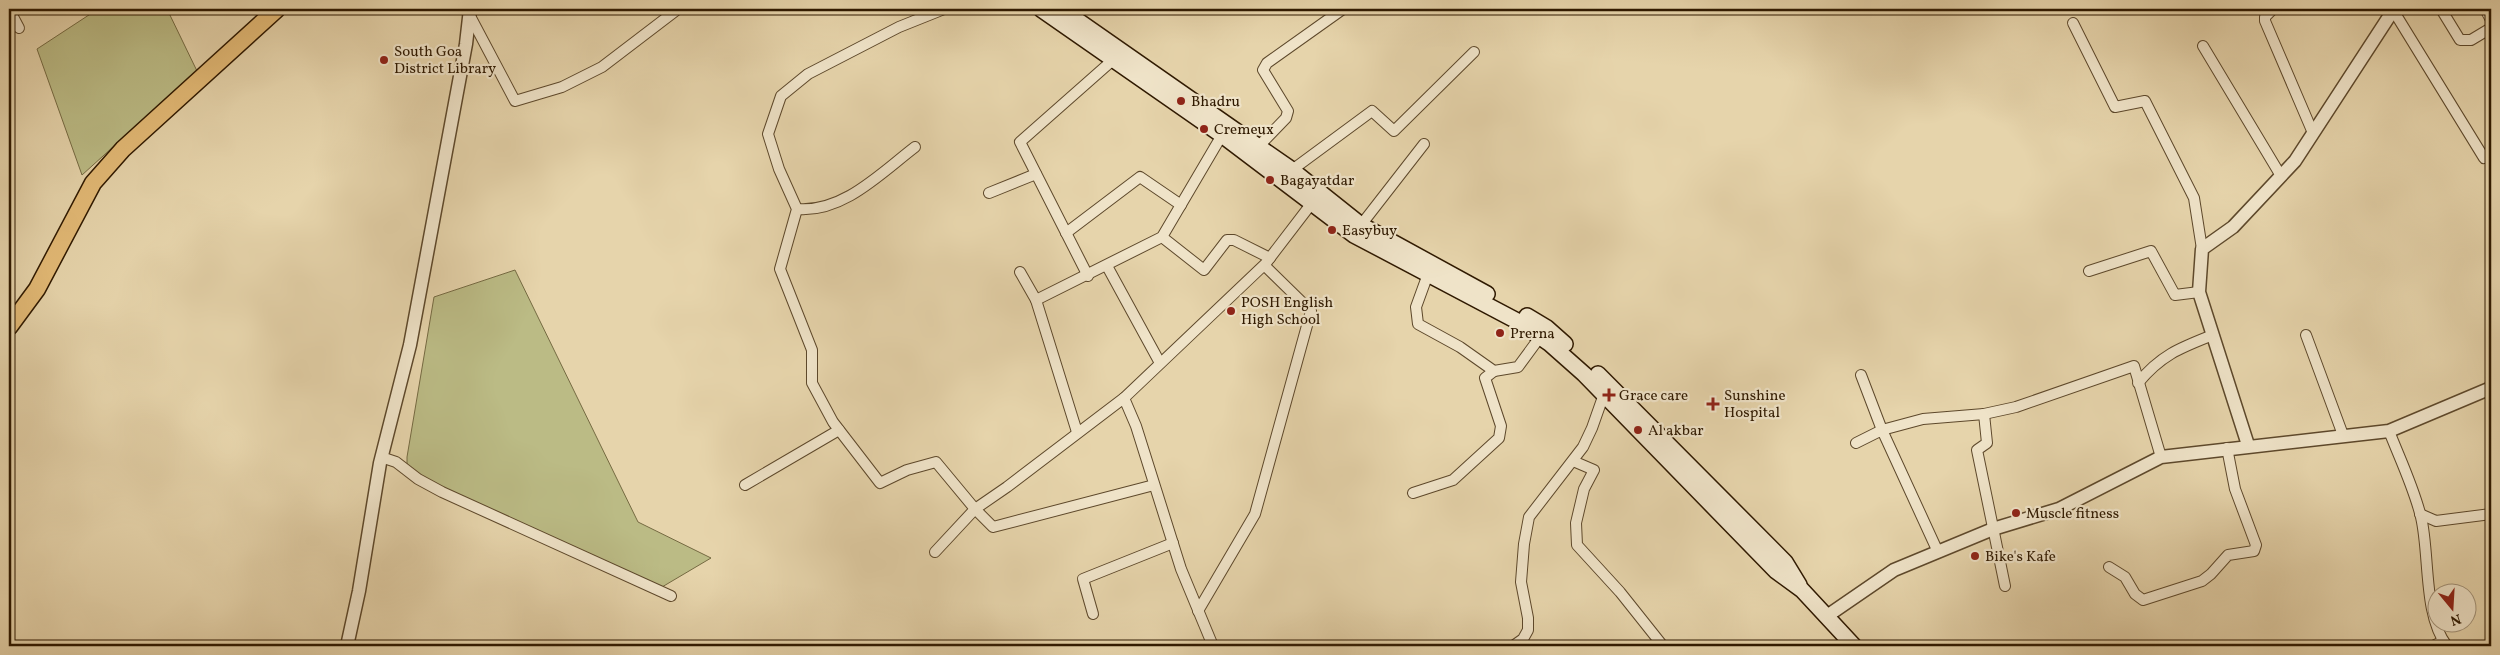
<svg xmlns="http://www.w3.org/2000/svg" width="2500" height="655" font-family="Vollkorn,serif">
  <rect width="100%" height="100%" fill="#e6d4ab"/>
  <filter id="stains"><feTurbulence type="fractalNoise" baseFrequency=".004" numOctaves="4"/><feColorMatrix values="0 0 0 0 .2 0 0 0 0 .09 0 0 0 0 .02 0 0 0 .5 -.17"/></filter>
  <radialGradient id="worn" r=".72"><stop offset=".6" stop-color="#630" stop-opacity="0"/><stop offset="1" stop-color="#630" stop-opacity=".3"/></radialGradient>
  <g fill="#bbbb85" stroke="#756a42">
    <path d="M98,9H167L197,71L82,175L37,49Z"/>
    <path d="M515,270L638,522L711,558L662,587L407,473V457L434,297Z"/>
  </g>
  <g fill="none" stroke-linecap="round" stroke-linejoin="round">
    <defs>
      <g id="minor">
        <path d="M9,9L19,28"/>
        <path d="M944,9L899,27L808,74L781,96L768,134L779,169L797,209L780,269L812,350V383L833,422L880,483L907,470L936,462L975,509L1007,487L1124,398L1136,426L1181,569L1213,646"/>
        <path d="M2273,9L2265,17V21L2313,133"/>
        <path d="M2441,9L2460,40H2471L2491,28"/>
        <path d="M2485,9L2491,20"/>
        <path d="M2393,10L2484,158L2491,155"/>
        <path d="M469,14L515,101L562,87L602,67L678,9"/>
        <path d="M2073,23L2115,107L2145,101L2194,198L2202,249"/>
        <path d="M2203,46L2281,176"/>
        <path d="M1257,148L1286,118L1288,111L1263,70L1267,63L1343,9"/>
        <path d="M1292,170L1372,111L1394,131L1474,52"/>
        <path d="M989,193L1036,174"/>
        <path d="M797,209C843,213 881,173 915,147"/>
        <path d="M1361,225L1424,144"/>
        <path d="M1066,233L1140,177L1181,205"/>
        <path d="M1162,237L1204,270L1227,240H1234L1270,258"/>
        <path d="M1266,263L1315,199"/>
        <path d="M1107,266L1160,363"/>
        <path d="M2089,271L2151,251L2175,295L2199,292"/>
        <path d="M1020,272L1036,300"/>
        <path d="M1428,274L1416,307L1418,324L1460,347L1494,371L1518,367L1540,337"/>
        <path d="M1088,276L1020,142L1114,59"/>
        <path d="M2306,335L2343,435"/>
        <path d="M1861,375L1882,430L1923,419L1984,414L1987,443L1977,450L2005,586"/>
        <path d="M2138,383C2161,355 2180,348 2213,335"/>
        <path d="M1124,398L1264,265L1311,311L1255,514L1198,611"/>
        <path d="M1984,414L2016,407L2134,366L2161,457"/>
        <path d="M2389,431C2400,459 2414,488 2421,517C2430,555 2423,615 2447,646"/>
        <path d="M1077,432L1036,300L1162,237L1222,135"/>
        <path d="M1856,443L1882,430L1938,552"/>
        <path d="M381,457L396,462L418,479L442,492L671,596"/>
        <path d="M1573,461L1594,470L1584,489L1576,523L1577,545L1620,592L1663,646"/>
        <path d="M745,485L839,430"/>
        <path d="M1413,493L1453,480L1499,438L1501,426L1485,378L1494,371"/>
        <path d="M2420,514L2436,521L2491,514"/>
        <path d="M935,552L975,509L993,527L1154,485"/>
        <path d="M2109,567L2125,577L2135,594L2143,600L2202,581L2211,574L2228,555L2254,551L2256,545L2235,489L2227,448"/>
        <path d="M1093,614L1083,579L1173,543"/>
        <path d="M1513,646L1523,639L1528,630V618L1521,582L1524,544L1529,517L1583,447L1592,428L1604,394"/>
        <path d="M2433,646L2443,641"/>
      </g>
      <g id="tertiary">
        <path d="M2248,445L2199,292L2202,249L2233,227L2295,161L2394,9"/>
        <path d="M1827,616L1894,570L1993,529L2059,509L2161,457L2389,431L2491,388"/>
        <path d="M347,646L359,591L380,463L410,345L466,44L470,9"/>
      </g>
      <g id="secondary">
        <path d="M1041,9L1222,135L1354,235L1517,321L1549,343L1584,374L1776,571L1802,590L1854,646"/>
        <path d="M1061,9L1292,170L1361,225L1487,294"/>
        <path d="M1527,316L1547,328L1565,344"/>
        <path d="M1598,374L1785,562L1799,585"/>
      </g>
      <path id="primary" d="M9,327L37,289L93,183L123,149L277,9"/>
    </defs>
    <use href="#minor" stroke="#5d482b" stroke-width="12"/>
    <use href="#tertiary" stroke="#5d482b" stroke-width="15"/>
    <use href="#secondary" stroke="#2f1900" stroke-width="18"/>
    <use href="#primary" stroke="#2f1900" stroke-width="19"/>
    <use href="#minor" stroke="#efe3c8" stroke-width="10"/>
    <use href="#tertiary" stroke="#efe3c8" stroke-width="12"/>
    <use href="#secondary" stroke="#efe3c8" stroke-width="15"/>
    <use href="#primary" stroke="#e3ba76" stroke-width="16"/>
  </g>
  <g fill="#8f2418" stroke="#efe3c8" stroke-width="2">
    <circle cx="384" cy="60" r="5"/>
    <circle cx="1181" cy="101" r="5"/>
    <circle cx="1204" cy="129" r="5"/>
    <circle cx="1270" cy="180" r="5"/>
    <circle cx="1332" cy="230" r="5"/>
    <circle cx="1231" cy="311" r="5"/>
    <circle cx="1500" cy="333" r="5"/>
    <path d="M1606.5 387.5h5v5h5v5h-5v5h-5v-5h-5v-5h5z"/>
    <path d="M1710.5 396.5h5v5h5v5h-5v5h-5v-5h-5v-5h5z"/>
    <circle cx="1638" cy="430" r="5"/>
    <circle cx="2016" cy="513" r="5"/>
    <circle cx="1975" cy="556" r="5"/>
  </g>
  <g text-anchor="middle" stroke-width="4.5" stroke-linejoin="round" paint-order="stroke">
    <g font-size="15" fill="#2f1900" stroke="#efe3c8" text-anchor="start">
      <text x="394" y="56">South Goa<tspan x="394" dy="17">District Library</tspan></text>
      <text x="1191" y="106">Bhadru</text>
      <text x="1214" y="134">Cremeux</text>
      <text x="1280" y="185">Bagayatdar</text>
      <text x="1342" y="235">Easybuy</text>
      <text x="1241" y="307">POSH English<tspan x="1241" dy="17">High School</tspan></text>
      <text x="1510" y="338">Prerna</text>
      <text x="1619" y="400">Grace care</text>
      <text x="1724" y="400">Sunshine<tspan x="1724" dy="17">Hospital</tspan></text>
      <text x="1648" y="435">Al akbar</text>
      <text x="2026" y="518">Muscle fitness</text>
      <text x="1985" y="561">Bike's Kafe</text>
    </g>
  </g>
  <rect width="2500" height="655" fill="none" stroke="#e6d4ab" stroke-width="30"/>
  <rect x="10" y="10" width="2480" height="635" fill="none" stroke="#2f1900" stroke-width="2.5"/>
  <rect x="15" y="15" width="2470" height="625" fill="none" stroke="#2f1900"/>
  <g transform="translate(2452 608) rotate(162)"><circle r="24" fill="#efe3c8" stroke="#a29278"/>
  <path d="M0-4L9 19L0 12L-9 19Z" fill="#8f2418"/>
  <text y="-8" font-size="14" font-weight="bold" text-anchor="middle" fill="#2f1900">N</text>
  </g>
  <rect width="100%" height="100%" filter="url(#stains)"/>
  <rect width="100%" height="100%" fill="url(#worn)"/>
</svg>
